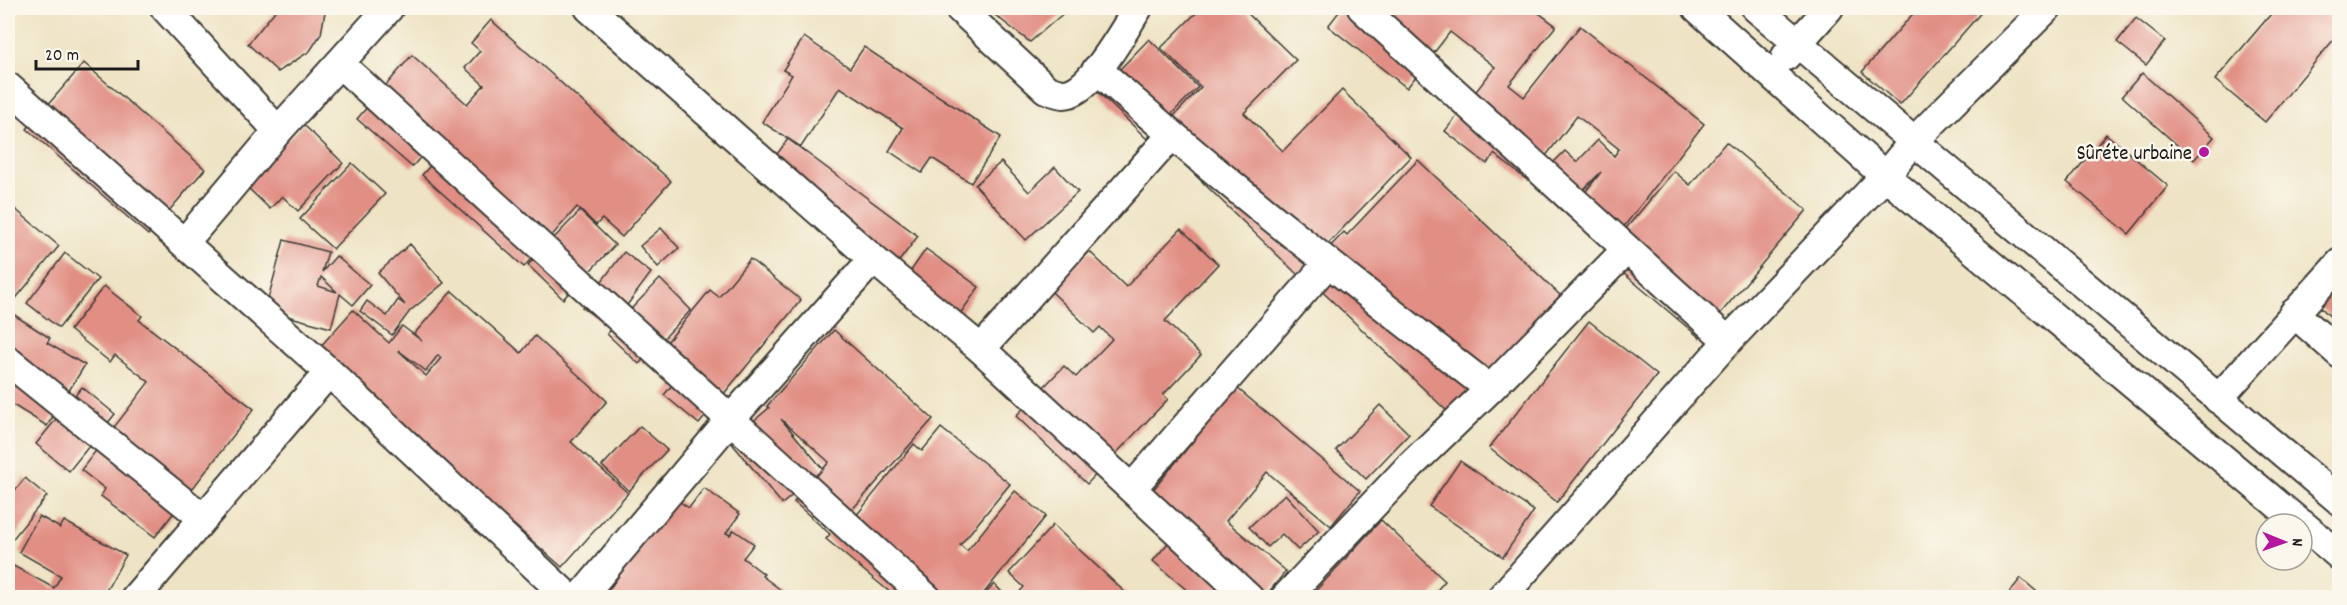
<svg xmlns="http://www.w3.org/2000/svg" width="2347" height="605" font-family="Dekko,sans-serif">
  <rect width="100%" height="100%" fill="#fbf7ec"/>
  <filter id="ink" filterUnits="userSpaceOnUse"><feTurbulence type="fractalNoise" baseFrequency=".0167" numOctaves="2"/><feDisplacementMap in="SourceGraphic" scale="12" xChannelSelector="R" yChannelSelector="G"/><feConvolveMatrix kernelMatrix="1 2 1 2 8 2 1 2 1" color-interpolation-filters="sRGB"/></filter>
  <filter id="wash" filterUnits="userSpaceOnUse"><feTurbulence type="fractalNoise" baseFrequency=".008" numOctaves="4" result="noise"/><feDisplacementMap in="SourceGraphic" scale="24" xChannelSelector="R" yChannelSelector="G"/><feGaussianBlur stdDeviation="1.35" result="paint"/><feColorMatrix in="noise" values="0 0 0 0 0 0 0 0 0 0 0 0 0 0 0 0 0 1.4 0 .05"/><feComposite in="paint" operator="in"/></filter>
  <g filter="url(#wash)">
    <rect width="100%" height="100%" fill="#eee3c4"/>
    <g id="blocks">
      <g fill="#e18e84" fill-rule="evenodd">
        <path d="M271,8H324L325,12L321,34L310,51L278,72L248,44L275,11Z"/>
        <path d="M995,8H1066V11L1030,42L991,12Z"/>
        <path d="M1201,8H1242L1296,60L1244,113L1283,151L1342,90L1411,157L1298,275L1155,136L1201,87L1161,48Z"/>
        <path d="M1342,8H1543L1539,13L1556,26L1509,85L1524,97L1580,26L1704,124L1608,247L1567,215L1601,172L1562,211L1534,182L1565,151L1577,162L1598,140L1614,156L1619,149L1577,116L1527,180L1494,154L1487,164L1445,131L1495,67L1450,32L1407,88L1328,26Z"/>
        <path d="M1918,8H1985L1900,105L1862,72Z"/>
        <path d="M2276,8H2340V32L2265,122L2215,80Z"/>
        <path d="M2136,18L2165,41L2146,65L2117,42Z"/>
        <path d="M491,20L671,181L622,237L602,219L596,225L577,207L524,267L422,175L435,160L425,152L412,167L357,119L412,55L467,104L484,85L465,68L480,51L471,43Z"/>
        <path d="M804,37L850,68L864,47L1001,137L971,183L932,158L922,173L889,151L903,128L840,87L801,147L762,122L792,75L783,70Z"/>
        <path d="M1149,39L1198,87L1147,139L1098,92Z"/>
        <path d="M84,63L205,169L148,235L27,129Z"/>
        <path d="M2142,73L2214,137L2194,160L2122,96Z"/>
        <path d="M303,124L343,163L298,211L282,196L270,209L245,185Z"/>
        <path d="M2106,134L2168,186L2129,234L2067,182Z"/>
        <path d="M788,139L918,236L888,276L759,179Z"/>
        <path d="M1726,142L1807,210L1700,338L1603,256L1674,171L1690,185Z"/>
        <path d="M1418,160L1561,296L1449,413L1304,274L1344,232L1347,235Z"/>
        <path d="M1001,162L1029,192L1055,167L1078,192L1026,240L975,185Z"/>
        <path d="M352,163L385,194L333,249L300,219Z"/>
        <path d="M8,203L59,246L13,302L8,298Z"/>
        <path d="M580,211L615,245L563,299L528,265Z"/>
        <path d="M661,228L679,248L658,267L640,246Z"/>
        <path d="M1181,229L1218,264L1165,321L1201,355L1163,395L1168,399L1087,484L1016,416L1064,366L1076,377L1112,339L1100,327L1094,333L1051,291L1089,251L1126,287Z"/>
        <path d="M284,240L328,252L322,272L336,256L370,285L353,305L340,294L331,328L265,310ZM321,277L337,292L318,286Z"/>
        <path d="M410,244L444,283L410,311L392,335L360,311L367,301L387,316L398,300L405,305L378,273Z"/>
        <path d="M926,249L979,287L950,328L897,291Z"/>
        <path d="M624,252L651,273L610,328L582,307Z"/>
        <path d="M65,253L98,279L59,328L27,303Z"/>
        <path d="M750,259L801,300L699,424L664,395L673,384L649,364L710,290L719,297Z"/>
        <path d="M2340,265V326L2309,296Z"/>
        <path d="M660,279L691,310L639,364L607,334Z"/>
        <path d="M104,286L142,316L139,320L254,409L155,537L101,496L105,489L81,470L149,382L115,355L110,362L70,330Z"/>
        <path d="M452,291L521,353L535,336L607,401L571,442L628,493L562,567L504,516L488,534L302,367L353,310L389,343L402,326L422,341L414,334ZM398,350L426,371L438,355L441,358L426,376Z"/>
        <path d="M8,311L50,338L47,343L85,365L47,426L8,402Z"/>
        <path d="M1589,321L1657,375L1557,502L1489,448Z"/>
        <path d="M834,330L933,419L841,522L847,527L914,444L922,451L941,428L1010,484L960,545L967,551L1015,491L1046,516L980,598H897L826,539L830,534L794,502L822,470L782,504L730,441L769,408L767,406ZM781,419L829,462L823,469Z"/>
        <path d="M82,387L115,414L69,471L36,444Z"/>
        <path d="M1237,388L1360,491L1331,526L1267,472L1226,521L1286,571L1264,598H1196L1153,561L1183,525L1148,496Z"/>
        <path d="M1380,405L1409,434L1366,479L1336,450Z"/>
        <path d="M640,426L667,450L629,491L602,466Z"/>
        <path d="M1460,461L1534,511L1503,557L1429,506Z"/>
        <path d="M25,478L47,496L11,541L8,538V493L11,495Z"/>
        <path d="M704,488L740,514L726,533L730,535L734,530L754,544L743,558L764,574L762,576L792,598H603L674,498L689,508Z"/>
        <path d="M1285,494L1319,531L1298,550L1282,534L1268,547L1249,527Z"/>
        <path d="M39,516L60,528L64,521L126,555L102,598H8V563L54,588L61,576L19,552Z"/>
        <path d="M1381,520L1445,581L1430,598H1309Z"/>
        <path d="M1053,525L1131,598H1014L1024,587L1009,573Z"/>
        <path d="M2021,578L2044,598H2005Z"/>
        <path d="M994,584L1008,598H982Z"/>
      </g>
    </g>
  </g>
  <g filter="url(#ink)">
    <use href="#blocks" fill-opacity="0" stroke="#3c3a35" stroke-width="1.5"/>
    <g fill="none" stroke-linecap="round" stroke-linejoin="round">
      <defs>
        <g id="minor">
          <path d="M165,8L278,131"/>
          <path d="M589,8L873,259L981,349L1249,598"/>
          <path d="M959,8L1046,89C1051,91 1059,94 1064,94C1091,93 1124,29 1138,8"/>
          <path d="M1362,8L1728,341"/>
          <path d="M1697,8L1885,176L2301,524"/>
          <path d="M1756,8L2340,501"/>
          <path d="M1786,56L1829,8"/>
          <path d="M340,64L927,598"/>
          <path d="M1097,69C1223,182 1357,286 1490,389L1626,250"/>
          <path d="M8,87L329,372L569,598"/>
          <path d="M184,243L278,131L389,8"/>
          <path d="M2294,313L2340,354"/>
          <path d="M981,349L1171,136"/>
          <path d="M8,361L203,518"/>
          <path d="M2218,399L2340,263"/>
          <path d="M1132,488L1328,263"/>
          <path d="M2302,524L2340,556"/>
          <path d="M135,598L329,372"/>
          <path d="M580,598L730,420L873,259"/>
          <path d="M1285,598L1411,465L1490,389"/>
          <path d="M1501,598L1728,341L1885,176L1914,141L2047,8"/>
        </g>
      </defs>
      <use href="#minor" stroke="#3c3a35" stroke-width="32"/>
      <use href="#minor" stroke="#fff" stroke-width="28"/>
    </g>
  </g>
  <circle fill="#b5179e" stroke="#fbf7ec" stroke-width="2" cx="2204" cy="152" r="6"/>
  <g text-anchor="middle" stroke-width="5" stroke-linejoin="round" paint-order="stroke">
    <g font-size="21" fill="#1c1c1c" stroke="#fbf7ec" text-anchor="end">
      <text x="2192" y="159">Sûréte urbaine</text>
    </g>
  </g>
  <rect width="2347" height="605" fill="none" stroke="#fbf7ec" stroke-width="30"/>
  <g transform="translate(2284 542) rotate(91)"><circle r="28" fill="#fbf7ec" stroke="#a29f99" stroke-width="1.5"/>
  <path d="M0-4.5L10 22L0 15L-10 22Z" fill="#b5179e"/>
  <text y="-9" font-size="16" font-weight="bold" text-anchor="middle" fill="#1c1c1c">N</text>
  </g>
  <path d="M36 60v9h102v-9" fill="none" stroke="#1c1c1c" stroke-width="3"/>
  <text x="45" y="60" font-size="18" fill="#1c1c1c" stroke="#fbf7ec" stroke-width="4.5" paint-order="stroke">20 m</text>
</svg>
